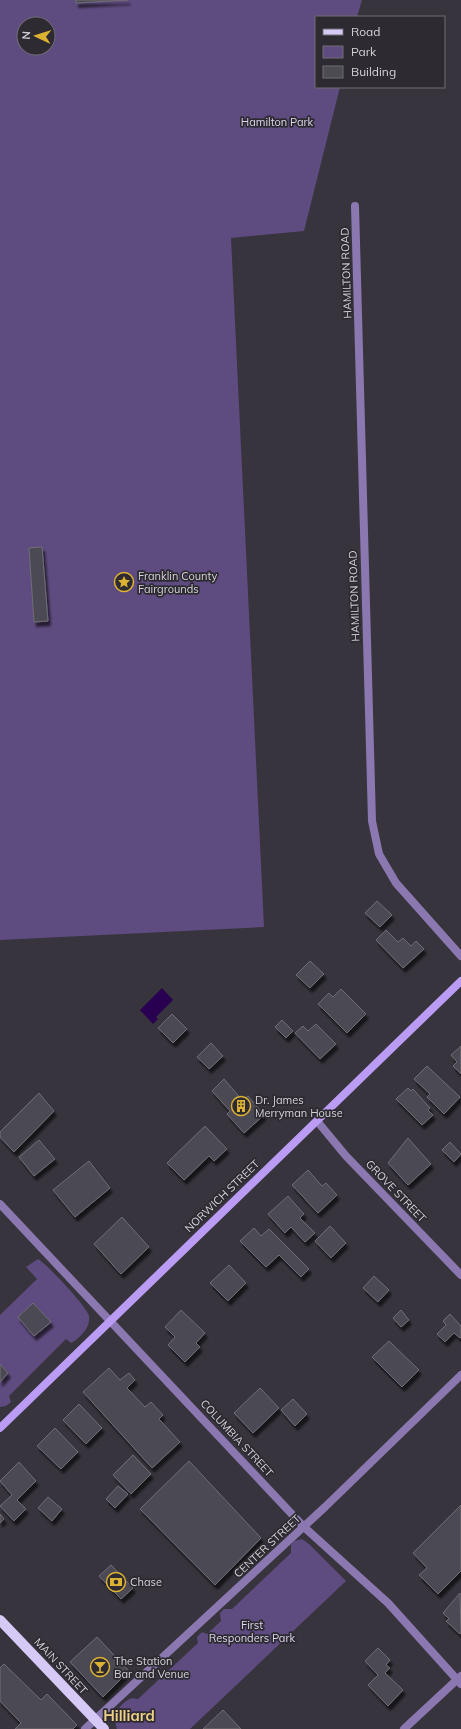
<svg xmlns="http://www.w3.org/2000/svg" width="461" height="1729" font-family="Mulish,sans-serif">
  <defs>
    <filter id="shadow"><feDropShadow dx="2.5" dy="4.5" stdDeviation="1" flood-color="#0009"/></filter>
  </defs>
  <rect width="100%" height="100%" fill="#37343d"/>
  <g fill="#5e4b80" fill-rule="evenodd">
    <path d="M0,0H362L357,17H316V87H340L304,231L231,238L264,927L0,940ZM24,24H48V48H24Z"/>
    <path d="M38,1259C46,1263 88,1308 89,1316C91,1327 80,1338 71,1343L66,1339L9,1396L11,1402L6,1406L0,1407V1315L37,1279L26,1267Z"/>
    <path d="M302,1539L309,1544L346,1581L190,1729H117C112,1716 119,1703 132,1698L138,1699L198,1643L197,1637L202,1632L207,1634L221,1621L220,1613L224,1609H232L291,1553V1545L294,1541Z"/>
  </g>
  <path fill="#290051" d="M162,988L173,1000L156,1017L158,1019L153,1024L140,1010Z"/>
  <g fill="#4c4a52" stroke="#706d76" filter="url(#shadow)">
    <path d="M76,0H128L76,3Z"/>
    <path d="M42,547L48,621L34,622L29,548Z"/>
    <path d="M377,901L392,915L380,927L365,913Z"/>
    <path d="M386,930L398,942L403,938L411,946L416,941L424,949L403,968L376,940Z"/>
    <path d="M310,961L324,974L310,988L296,975Z"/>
    <path d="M341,989L366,1014L347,1033L318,1004L329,993L333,997Z"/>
    <path d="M172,1014L187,1029L173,1043L158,1028Z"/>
    <path d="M282,1020L293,1031L286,1038L275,1027Z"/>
    <path d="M316,1024L336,1044L320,1059L295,1033L303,1026L308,1031Z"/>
    <path d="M211,1043L223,1056L209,1069L197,1057Z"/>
    <path d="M461,1046V1074L453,1066L457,1062L451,1055Z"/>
    <path d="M427,1066L460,1097L444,1114L427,1097L430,1094L414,1079Z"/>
    <path d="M224,1079L243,1101L248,1096L264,1115L244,1133L227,1114L230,1111L212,1091Z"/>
    <path d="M408,1088L411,1091L413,1089L430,1108L428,1110L433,1115L422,1125L396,1099Z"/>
    <path d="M39,1093L54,1111L14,1152L0,1137V1132Z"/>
    <path d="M205,1126L227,1149L214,1161L209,1156L184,1180L167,1163Z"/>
    <path d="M408,1138L431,1164L408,1185L388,1163Z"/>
    <path d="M39,1140L55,1159L34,1176L19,1157Z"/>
    <path d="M450,1142L461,1154L454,1162L442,1150Z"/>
    <path d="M89,1161L110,1188L75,1217L53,1190Z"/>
    <path d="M308,1170L322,1186L326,1183L337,1195L318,1213L292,1185Z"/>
    <path d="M288,1196L304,1214L300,1218L315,1233L305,1242L291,1227L285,1233L268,1214Z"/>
    <path d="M122,1217L149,1247L121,1274L94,1244Z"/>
    <path d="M330,1226L346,1243L331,1258L315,1241Z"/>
    <path d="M254,1228L261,1236L269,1229L309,1269L301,1277L279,1255L266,1267L240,1241Z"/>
    <path d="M229,1265L246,1283L228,1301L210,1283Z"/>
    <path d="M374,1276L389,1290L378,1302L363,1288Z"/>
    <path d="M33,1303L51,1322L34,1336L18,1317Z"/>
    <path d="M181,1310L205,1333L196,1343L200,1347L185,1362L168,1345L175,1337L165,1327Z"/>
    <path d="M401,1310L409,1320L401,1327L393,1318Z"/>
    <path d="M450,1314L461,1326V1337L460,1338L454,1333L445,1342L437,1334L446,1325L443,1321Z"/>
    <path d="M389,1341L419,1370L402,1387L372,1357Z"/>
    <path d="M0,1364L8,1373L0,1382Z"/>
    <path d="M109,1368L120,1380L129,1373L135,1380L127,1388L145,1407L151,1402L163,1415L159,1419L180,1442L152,1468L83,1392Z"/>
    <path d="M260,1388L279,1408L253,1433L234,1413Z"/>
    <path d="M293,1399L307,1414L295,1426L281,1410Z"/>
    <path d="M79,1404L102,1428L86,1444L63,1420Z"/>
    <path d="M55,1428L78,1452L61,1469L37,1446Z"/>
    <path d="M133,1455L151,1474L131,1494L113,1475Z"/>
    <path d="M189,1461L261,1538L215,1585L140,1509Z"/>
    <path d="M19,1462L36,1481L17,1500L26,1509L14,1521L0,1506L12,1495L0,1481Z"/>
    <path d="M118,1486L128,1494L115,1508L106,1499Z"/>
    <path d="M48,1497L62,1509L52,1521L38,1508Z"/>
    <path d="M461,1505V1571L438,1594L419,1575L427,1568L413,1553Z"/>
    <path d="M0,1514L4,1519L0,1523Z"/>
    <path d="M111,1565L133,1588L121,1599L99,1576Z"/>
    <path d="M460,1593L461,1633L460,1634L446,1621L449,1619L443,1613Z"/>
    <path d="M97,1637L129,1671L103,1697L70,1662Z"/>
    <path d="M378,1648L390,1660L386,1665L390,1668L385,1673L403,1690L388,1706L368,1685L378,1675L365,1661Z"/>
    <path d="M4,1664L41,1700L47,1694L77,1725L73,1729H15L21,1723L0,1701V1668Z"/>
    <path d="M223,1710L241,1729H203Z"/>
  </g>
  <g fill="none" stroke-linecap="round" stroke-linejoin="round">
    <g stroke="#8b78b0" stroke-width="8">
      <path d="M355,206L372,821L379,854L396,883L461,956"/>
      <path d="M317,1121L346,1156L461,1275"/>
      <path d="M0,1204L304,1527L388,1603L461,1684"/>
      <path d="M85,1729L325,1507L461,1375"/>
      <path d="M404,1729L461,1676"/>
    </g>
    <path stroke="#bb9cf5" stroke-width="8" d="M0,1428L461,981"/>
    <path stroke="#d7c9f6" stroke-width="10" d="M0,1620L104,1729"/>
  </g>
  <defs>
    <symbol id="sight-ring" viewBox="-11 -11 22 22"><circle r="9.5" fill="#2d2a32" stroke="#dcb233" stroke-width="1.5"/><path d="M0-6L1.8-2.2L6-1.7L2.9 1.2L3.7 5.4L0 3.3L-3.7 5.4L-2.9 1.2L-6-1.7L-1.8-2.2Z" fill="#dcb233"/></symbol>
    <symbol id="building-ring" viewBox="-11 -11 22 22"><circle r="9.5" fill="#2d2a32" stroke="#dcb233" stroke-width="1.5"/><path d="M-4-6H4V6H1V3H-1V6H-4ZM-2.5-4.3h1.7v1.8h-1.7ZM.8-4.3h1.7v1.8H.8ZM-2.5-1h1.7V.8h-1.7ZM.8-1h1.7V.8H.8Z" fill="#dcb233"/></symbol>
    <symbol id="bank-ring" viewBox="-11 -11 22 22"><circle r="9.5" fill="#2d2a32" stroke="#dcb233" stroke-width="1.5"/><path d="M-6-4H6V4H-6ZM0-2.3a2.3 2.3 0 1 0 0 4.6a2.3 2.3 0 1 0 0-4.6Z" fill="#dcb233"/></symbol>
    <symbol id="bar-ring" viewBox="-11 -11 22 22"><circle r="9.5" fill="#2d2a32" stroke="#dcb233" stroke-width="1.5"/><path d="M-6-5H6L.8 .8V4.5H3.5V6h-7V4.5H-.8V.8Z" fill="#dcb233"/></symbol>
  </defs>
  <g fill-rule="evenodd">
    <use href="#sight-ring" x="113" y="571" width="22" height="22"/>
    <use href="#building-ring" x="230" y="1095" width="22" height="22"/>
    <use href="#bank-ring" x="105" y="1571" width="22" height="22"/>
    <use href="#bar-ring" x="89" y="1656" width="22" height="22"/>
  </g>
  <g text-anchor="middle" stroke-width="3.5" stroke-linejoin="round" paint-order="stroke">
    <g font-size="11" fill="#ddd6ed" stroke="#2d2a32">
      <text x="277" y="126">Hamilton Park</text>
      <text x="252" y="1629">First<tspan x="252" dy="13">Responders Park</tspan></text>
    </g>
    <g font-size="11" fill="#d4d2d7" stroke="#2d2a32">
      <text transform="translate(346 273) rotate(-92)" y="4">HAMILTON ROAD</text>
      <text transform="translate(354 596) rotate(-92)" y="4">HAMILTON ROAD</text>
      <text transform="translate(396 1191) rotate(46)" y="4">GROVE STREET</text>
      <text transform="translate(222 1196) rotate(-44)" y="4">NORWICH STREET</text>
      <text transform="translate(237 1438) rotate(47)" y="4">COLUMBIA STREET</text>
      <text transform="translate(267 1546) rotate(-43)" y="4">CENTER STREET</text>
      <text transform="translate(61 1666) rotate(47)" y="4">MAIN STREET</text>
    </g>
    <g font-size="11" fill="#d4d2d7" stroke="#2d2a32" text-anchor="start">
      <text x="138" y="580">Franklin County<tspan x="138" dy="13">Fairgrounds</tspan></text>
      <text x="255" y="1104">Dr. James<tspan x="255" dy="13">Merryman House</tspan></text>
      <text x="130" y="1586">Chase</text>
      <text x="114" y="1665">The Station<tspan x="114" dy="13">Bar and Venue</tspan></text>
    </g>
    <g font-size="15" font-weight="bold" fill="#edd085" stroke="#2d2a32">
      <text x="129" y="1721">Hilliard</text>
    </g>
  </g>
  <rect x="315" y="16" width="130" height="72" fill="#2d2a32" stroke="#706d74"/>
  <rect x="323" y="29" width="20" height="6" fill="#d7c9f6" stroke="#706d74"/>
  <text x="351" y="36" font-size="12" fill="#d4d2d7">Road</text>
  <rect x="323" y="46" width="20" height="12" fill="#5e4b80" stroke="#706d74"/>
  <text x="351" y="56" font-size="12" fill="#d4d2d7">Park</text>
  <rect x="323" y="66" width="20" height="12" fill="#4c4a52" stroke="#706d74"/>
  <text x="351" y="76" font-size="12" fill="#d4d2d7">Building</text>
  <g transform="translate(36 36) rotate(274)"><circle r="19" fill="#2d2a32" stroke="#706d74"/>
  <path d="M0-3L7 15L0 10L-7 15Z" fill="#dcb233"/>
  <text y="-6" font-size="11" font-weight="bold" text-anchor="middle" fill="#d4d2d7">N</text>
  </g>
</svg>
